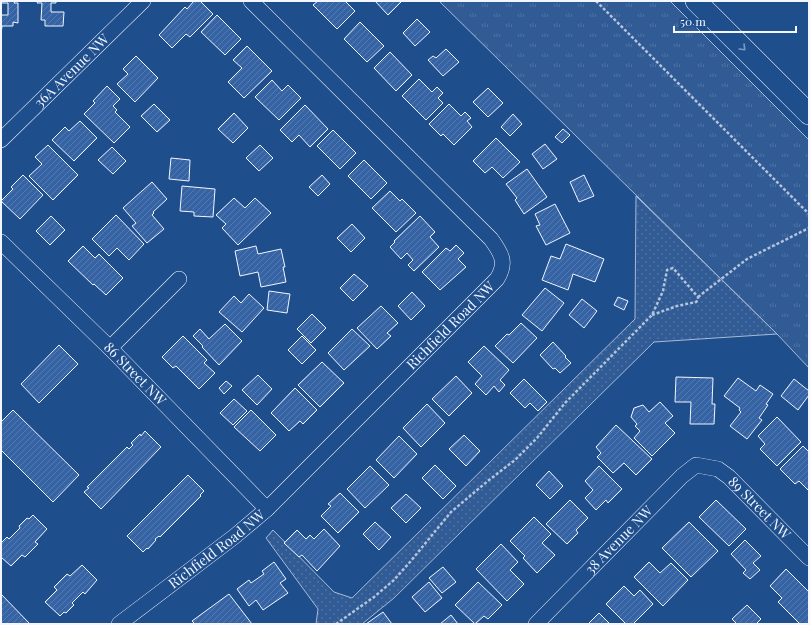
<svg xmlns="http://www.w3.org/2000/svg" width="810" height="625" font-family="'Playfair Display',serif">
  <defs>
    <pattern id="grass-tufts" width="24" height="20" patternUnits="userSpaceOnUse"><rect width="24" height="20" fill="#305b95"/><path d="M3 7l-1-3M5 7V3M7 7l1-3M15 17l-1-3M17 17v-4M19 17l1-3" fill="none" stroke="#4e73a5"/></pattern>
    <pattern id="park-dots" width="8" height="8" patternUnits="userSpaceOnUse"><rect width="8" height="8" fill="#305b95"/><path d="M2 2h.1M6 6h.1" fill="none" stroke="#4e73a5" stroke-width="1.8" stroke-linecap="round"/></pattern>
    <pattern id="building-hatch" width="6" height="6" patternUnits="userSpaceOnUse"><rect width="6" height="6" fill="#3563a3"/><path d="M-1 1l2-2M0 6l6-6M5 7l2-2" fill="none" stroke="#537ab1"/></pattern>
  </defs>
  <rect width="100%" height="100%" fill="#1f4e8c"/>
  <path fill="url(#grass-tufts)" stroke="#a8bbd7" d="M439,1H670L809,140V368L777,334Z"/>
  <path fill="url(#park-dots)" stroke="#a8bbd7" d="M636,196L777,334L654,342L394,598L362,624H316L318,609L266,538L273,530L334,592L352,598L635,319Z"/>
  <g fill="url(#building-hatch)" stroke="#f2f6ff">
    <path d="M1,1H15L14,3H18V23L13,22V26H2L1,35V15H8V3H1Z"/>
    <path d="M38,1H56V3H51V12H64L63,26H45V20H41L42,3H37Z"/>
    <path d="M194,1H200L213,14L190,37L186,34L172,48L159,35L185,7L187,9Z"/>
    <path d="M318,1H345L355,11L337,29L313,5Z"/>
    <path d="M375,1H402L388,15Z"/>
    <path d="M217,15L241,39L225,55L201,32Z"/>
    <path d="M417,19L430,32L415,46L403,33Z"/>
    <path d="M360,22L384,46L367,62L344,39Z"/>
    <path d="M247,46L272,71L244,98L228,82L242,68L233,60Z"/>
    <path d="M446,49L459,62L443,76L428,60L433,56L436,58Z"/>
    <path d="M390,52L412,75L396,91L374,68Z"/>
    <path d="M136,56L158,78L135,102L117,84L128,74L123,69Z"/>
    <path d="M419,79L432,92L437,87L443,93L438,98L443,103L426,120L402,96Z"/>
    <path d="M272,80L282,91L288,85L301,98L279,120L255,97Z"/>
    <path d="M107,86L120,99L113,106L117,110L115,112L130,127L114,143L84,114L95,103L93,101Z"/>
    <path d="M488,88L503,103L488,117L473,102Z"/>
    <path d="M154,104L170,120L157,132L141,116Z"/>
    <path d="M449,104L461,116L465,112L471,118L467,121L472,127L454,145L443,134L441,136L429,124Z"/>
    <path d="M305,105L328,129L310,147L299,135L292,142L280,130Z"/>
    <path d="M234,113L248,128L233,143L218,129Z"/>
    <path d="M513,114L522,124L510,136L501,127Z"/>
    <path d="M80,121L97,138L74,161L52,140L65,127L69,131Z"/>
    <path d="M563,129L570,135L562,143L555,137Z"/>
    <path d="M333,130L356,153L340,169L317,146Z"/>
    <path d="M496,138L520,162L503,178L492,167L485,173L473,161Z"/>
    <path d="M545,144L557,159L543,169L532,154Z"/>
    <path d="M48,145L78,175L53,200L29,176L42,164L35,157Z"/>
    <path d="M260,145L273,158L259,171L246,158Z"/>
    <path d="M112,147L126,161L113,174L98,160Z"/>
    <path d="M171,158L190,160L189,181L169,179Z"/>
    <path d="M364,160L387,183L371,199L348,176Z"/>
    <path d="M527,169L547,197L524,214L515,200L517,198L506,184Z"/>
    <path d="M23,175L43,195L20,219L1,201L13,189L11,187Z"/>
    <path d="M322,175L330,184L318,196L309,187Z"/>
    <path d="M584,175L594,196L579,202L570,182Z"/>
    <path d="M152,182L167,199L153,212L154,213L152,215L164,229L147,243L132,226L136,223L123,208Z"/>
    <path d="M182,186L215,189L213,217L194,216V212L180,211Z"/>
    <path d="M390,191L400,201L402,199L416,213L396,232L372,208Z"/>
    <path d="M234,198L245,208L255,198L271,213L238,245L222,228L226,224L216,215Z"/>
    <path d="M555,204L570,233L546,245L536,226L540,225L535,214Z"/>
    <path d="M116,215L144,244L129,260L117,248L109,256L92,239Z"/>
    <path d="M51,216L65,230L50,245L36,231Z"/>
    <path d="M420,216L435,232L430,237L439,247L414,271L408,265L413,260L407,253L401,259L390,247L395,242L394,241Z"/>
    <path d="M352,224L365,238L351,252L337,238Z"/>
    <path d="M566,244L604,259L595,282L573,274L568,290L542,280L551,256L560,259Z"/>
    <path d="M456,245L464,253L458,259L466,267L440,290L422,272L446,248L450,251Z"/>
    <path d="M83,246L95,258L99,254L123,278L106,295L94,284L93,285L68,261Z"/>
    <path d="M256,246L258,254L281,249L285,267H283L286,282L261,287L258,272L240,276L235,251Z"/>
    <path d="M354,274L368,286L353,301L340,288Z"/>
    <path d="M545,288L564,303L542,331L522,315Z"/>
    <path d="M269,291L290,294L287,313L267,310Z"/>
    <path d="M412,292L425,306L411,320L398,306Z"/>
    <path d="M249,294L264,308L242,332L219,312L234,296L241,303Z"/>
    <path d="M618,297L628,301L624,310L614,305Z"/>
    <path d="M582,299L597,311L584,328L569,315Z"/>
    <path d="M381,306L398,323L387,333L391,336L377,349L357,328Z"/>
    <path d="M312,314L326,328L311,343L297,329Z"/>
    <path d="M521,323L537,338L513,363L495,346L507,334L509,335Z"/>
    <path d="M225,324L242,341L219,365L202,347L203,346L193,336L200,329L209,339Z"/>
    <path d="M352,329L370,346L344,370L328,353Z"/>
    <path d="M183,336L207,360L204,363L215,373L199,389L176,366L173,368L162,357Z"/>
    <path d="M302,336L316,350L302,364L288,350Z"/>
    <path d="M553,342L566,356L565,357L571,363L560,373L555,368L553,369L540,355Z"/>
    <path d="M59,345L78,364L39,403L21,384Z"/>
    <path d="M484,346L509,370L500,380L505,385L499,392L494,386L486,395L475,384L482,376L468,362Z"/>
    <path d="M322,362L344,383L320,407L298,385Z"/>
    <path d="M258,375L272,389L257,405L242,390Z"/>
    <path d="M456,376L472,393L449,416L432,399Z"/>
    <path d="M676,377L713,378L712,404H715L714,424H690L691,402H675Z"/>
    <path d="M738,378L756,391L760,385L773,394L766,404L768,405L759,418L762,420L747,439L730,426L741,412L739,410L740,408L724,396Z"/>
    <path d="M524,379L547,402L538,411L530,403L525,408L510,393Z"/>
    <path d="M794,379L809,391V395L798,410L781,396Z"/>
    <path d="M226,381L232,386L224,394L219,388Z"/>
    <path d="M295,388L317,410L303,424L300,421L289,431L271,413Z"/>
    <path d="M234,399L247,411L233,425L220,413Z"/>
    <path d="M660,402L673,416L665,423L675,433L652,456L634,438L640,431L635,426L637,424L631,417L634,408L643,405L649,412Z"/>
    <path d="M427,404L445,423L421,447L403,428Z"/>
    <path d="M13,410L79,475L53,502L1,450V422Z"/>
    <path d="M251,410L276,435L260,451L234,427Z"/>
    <path d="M777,417L801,442L777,466L760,449L765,444L758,436Z"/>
    <path d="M616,425L652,459L636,475L624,463L613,473L597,457L601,453L596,447Z"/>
    <path d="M145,431L161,447L101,509L84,492L89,488L87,487L127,447L129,449L133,445L131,443L140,434L141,436Z"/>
    <path d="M464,435L480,451L466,466L449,449Z"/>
    <path d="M399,436L417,454L394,478L376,460Z"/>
    <path d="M803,446L809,452V489L808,490L799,481L795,484L780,469Z"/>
    <path d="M435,465L456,486L443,499L422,478Z"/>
    <path d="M370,466L389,485L365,508L347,489Z"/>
    <path d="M599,466L622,489L608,503L606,500L596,510L585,498L593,490L585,481Z"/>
    <path d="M549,471L563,486L550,499L536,485Z"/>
    <path d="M188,475L204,491L200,495L201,496L160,537L159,536L155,539L156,540L148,549L147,548L143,552L127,536Z"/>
    <path d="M340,493L359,512L338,533L321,516L331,506L328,504Z"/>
    <path d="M406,494L421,508L406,523L391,508Z"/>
    <path d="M570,500L588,518L576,530L578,533L567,544L546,524Z"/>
    <path d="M716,500L746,529L729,546L699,517Z"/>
    <path d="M33,515L47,529L35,542L38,544L25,557L22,555L11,566L1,557V543L7,537L9,539L20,528L19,526L27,518L29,519Z"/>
    <path d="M534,517L551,534L542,543L555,555L537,573L523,558L525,556L510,541Z"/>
    <path d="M375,522L391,537L379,550L363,534Z"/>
    <path d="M689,522L718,551L691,577L662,548Z"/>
    <path d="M324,529L340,546L317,571L302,555L299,557L284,543L297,530L306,539L310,535L314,539Z"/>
    <path d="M745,540L761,556L753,563L760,570L750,579L743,573L746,570L731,554Z"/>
    <path d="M501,544L518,562L510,570L524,584L507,601L476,569Z"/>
    <path d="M274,562L286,579L280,583L288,593L263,610L256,600L249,606L237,589L249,580L251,583L264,574L262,571Z"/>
    <path d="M649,562L660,573L671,563L688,580L663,606L634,577Z"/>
    <path d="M82,565L97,580L85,594L83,592L72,603L74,605L66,613L64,612L60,616L45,602L57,590L54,587L67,574L70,576Z"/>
    <path d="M443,567L456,582L442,593L429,578Z"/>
    <path d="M786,569L809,592V624H800L778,602L782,598L770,586Z"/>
    <path d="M429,582L442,598L425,612L412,597Z"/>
    <path d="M478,582L502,605L488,619L484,616L475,624L455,605Z"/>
    <path d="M624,586L634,596L640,590L653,604L633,624H626L606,604Z"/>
    <path d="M1,594L30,624H1Z"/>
    <path d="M229,594L252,624H195L192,621Z"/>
    <path d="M747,605L761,619L756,624H737L732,619Z"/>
    <path d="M383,612L392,624H366Z"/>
    <path d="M599,613L610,624H588Z"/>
    <path d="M451,615L458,624H440Z"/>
  </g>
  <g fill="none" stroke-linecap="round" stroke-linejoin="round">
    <defs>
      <g id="street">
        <path id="s1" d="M1,140L143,1"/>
        <path id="s2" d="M1,242L110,348L267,509"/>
        <path d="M110,348L179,279"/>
        <path id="s3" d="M119,624L235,536L267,509L497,279C507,263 502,254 491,239L251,1"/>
        <path id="s4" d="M536,624L682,476L696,465L718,469L729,477L809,558"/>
      </g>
      <path id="secondary" d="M696,1L809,114"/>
    </defs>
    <use href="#street" stroke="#f2f6ff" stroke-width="16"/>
    <use href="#secondary" stroke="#f2f6ff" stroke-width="22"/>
    <g stroke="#b3c4dc" stroke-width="2.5" stroke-dasharray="3 2" stroke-linecap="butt">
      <path d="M596,1L809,214"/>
      <path d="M698,297L747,259L809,228"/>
      <path d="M336,624L374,597L394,580L410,562L451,512L489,480L515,460L537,438L565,403L652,315L663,291L667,270L673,268L698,297V300L696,302L677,306L652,315"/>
    </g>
    <use href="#street" stroke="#1f4e8c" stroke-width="15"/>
    <use href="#secondary" stroke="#1f4e8c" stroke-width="21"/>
  </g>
  <defs><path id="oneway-chevron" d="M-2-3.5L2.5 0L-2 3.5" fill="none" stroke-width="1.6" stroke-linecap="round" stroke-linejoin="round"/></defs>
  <use stroke="#7e9ac0" href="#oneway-chevron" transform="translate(743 48) rotate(45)"/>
  <g text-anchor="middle" stroke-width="3" stroke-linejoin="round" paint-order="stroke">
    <g font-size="14" fill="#f2f6ff" stroke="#1f4e8c">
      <text dy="5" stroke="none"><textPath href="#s1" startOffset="99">36A Avenue NW</textPath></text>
      <text dy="5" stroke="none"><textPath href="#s3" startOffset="447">Richfield Road NW</textPath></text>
      <text dy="5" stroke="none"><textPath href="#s2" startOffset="188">86 Street NW</textPath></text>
      <text dy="5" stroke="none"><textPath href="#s4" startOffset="305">89 Street NW</textPath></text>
      <text dy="5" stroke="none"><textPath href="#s4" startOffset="118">38 Avenue NW</textPath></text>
      <text dy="5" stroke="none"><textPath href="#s3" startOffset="123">Richfield Road NW</textPath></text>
    </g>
  </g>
  <rect width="810" height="625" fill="none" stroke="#f2f6ff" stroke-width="4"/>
  <path d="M674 26v6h122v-6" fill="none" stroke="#f2f6ff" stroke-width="2"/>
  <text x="680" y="26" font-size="12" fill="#f2f6ff" stroke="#1f4e8c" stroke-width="3" paint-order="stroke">50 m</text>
</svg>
